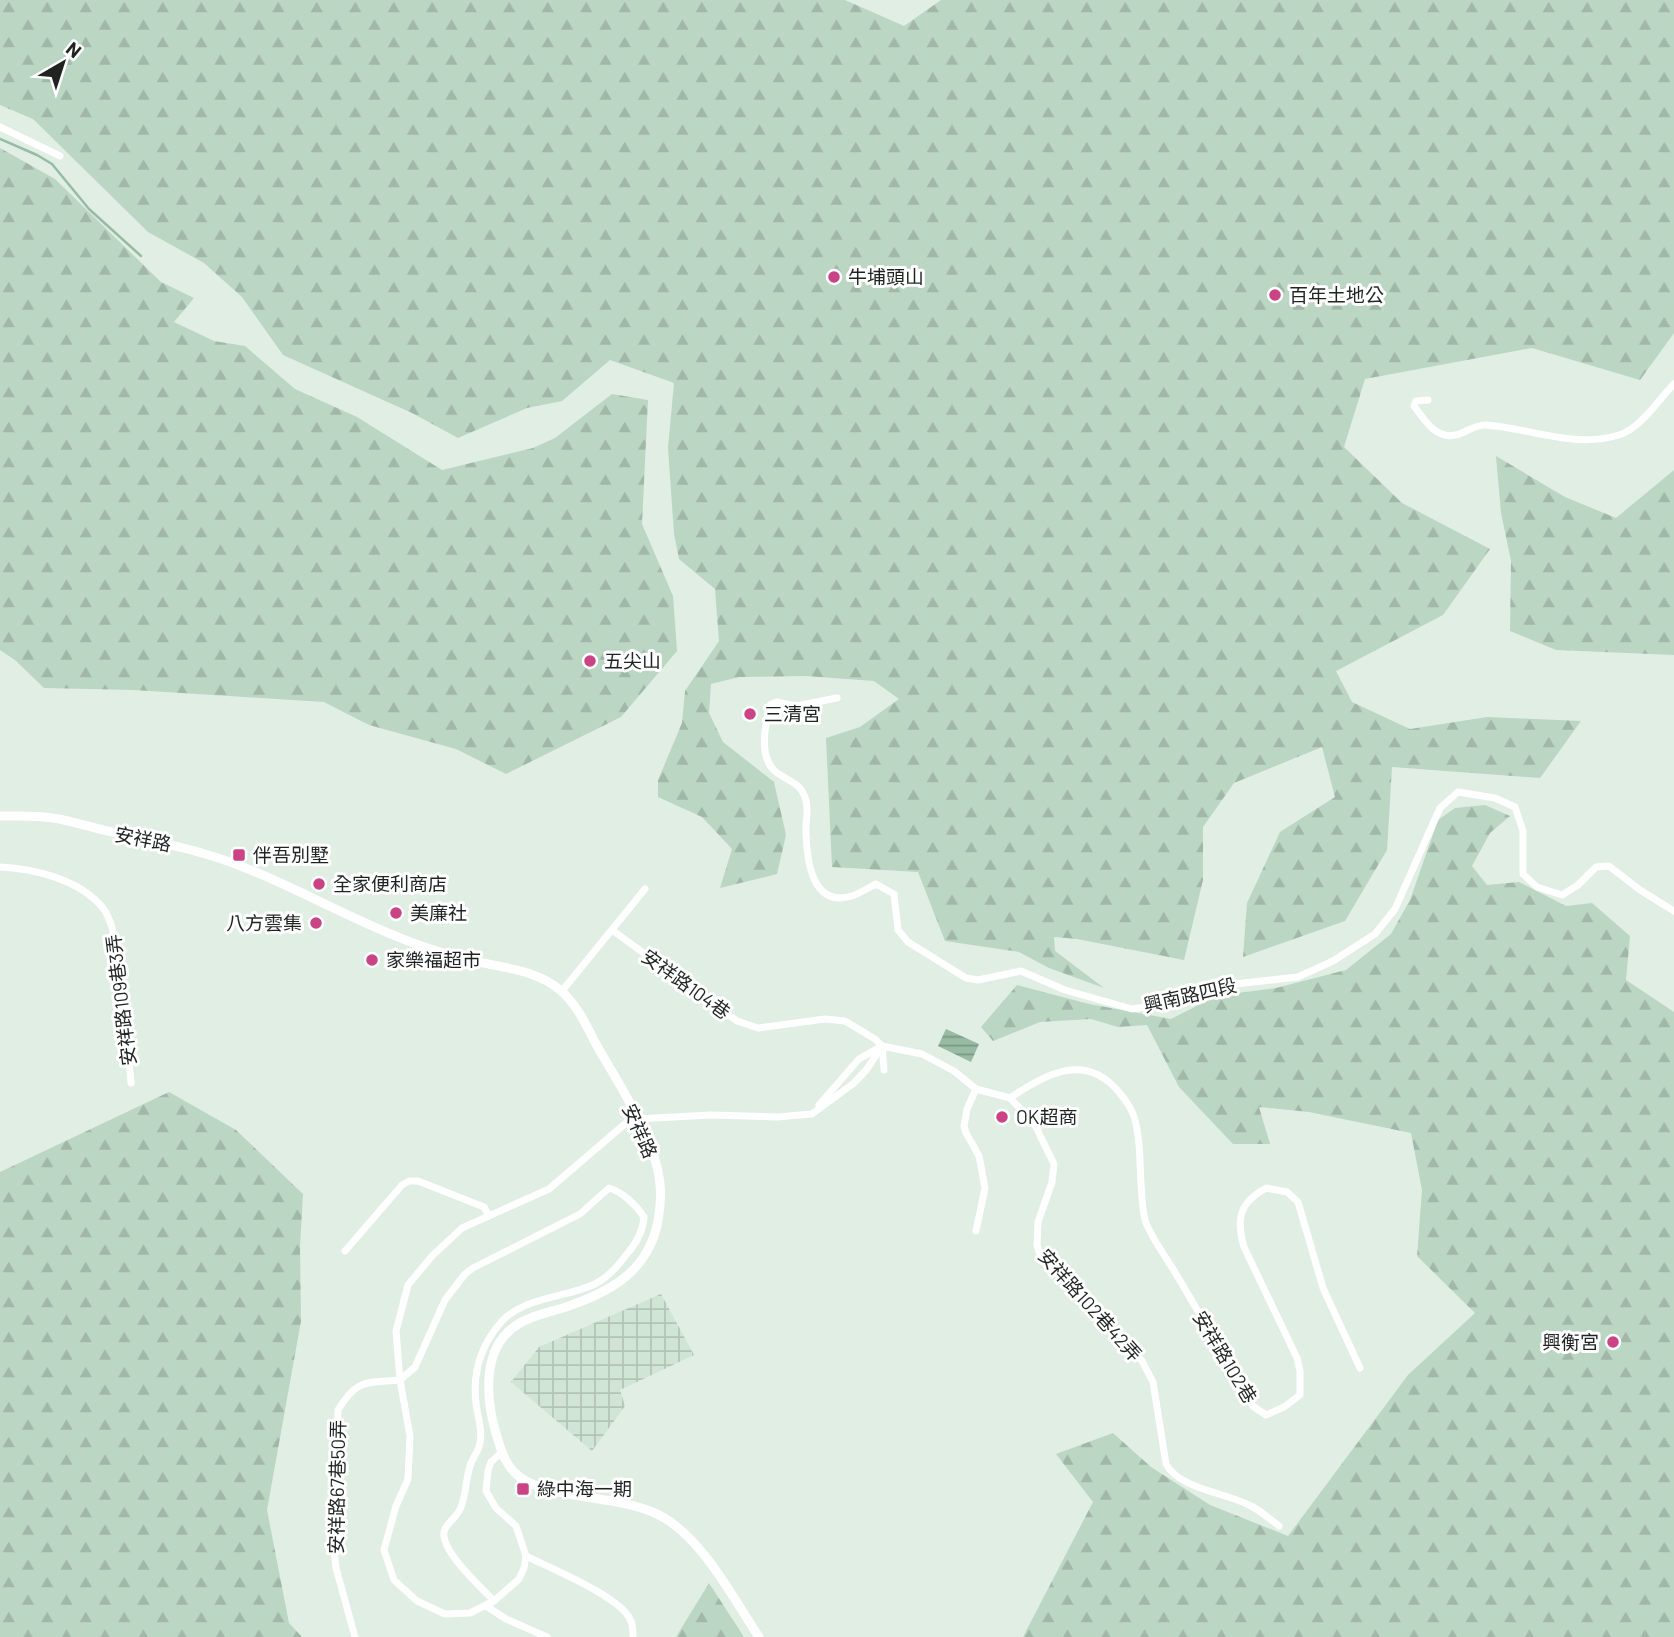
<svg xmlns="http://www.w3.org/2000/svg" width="1674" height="1637" font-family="Barlow,'Noto Sans TC',sans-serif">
  <defs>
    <pattern id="industrial-grid" width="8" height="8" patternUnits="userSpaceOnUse" patternTransform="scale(1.75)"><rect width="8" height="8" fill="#d0e5d6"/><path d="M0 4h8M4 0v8" fill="none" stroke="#b2c4b7"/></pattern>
    <pattern id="forest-firs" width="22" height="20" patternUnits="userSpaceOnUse" patternTransform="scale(1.75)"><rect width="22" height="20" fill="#bcd6c4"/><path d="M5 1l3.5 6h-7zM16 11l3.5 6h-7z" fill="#a1b8a8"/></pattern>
    <pattern id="water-rules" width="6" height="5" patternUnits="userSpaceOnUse" patternTransform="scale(1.75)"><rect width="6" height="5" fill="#98bba3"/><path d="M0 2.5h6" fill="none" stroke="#7b9884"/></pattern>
  </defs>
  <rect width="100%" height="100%" fill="#e0eee4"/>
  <path fill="url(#industrial-grid)" d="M661,1294L694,1355L620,1390L625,1406L592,1451L511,1382L539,1347Z"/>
  <g fill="url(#forest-firs)">
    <path d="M0,0H845L904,26L941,0H1674V333L1640,380L1532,348L1365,379L1344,447L1402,503L1490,549L1443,615L1336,671L1352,702L1410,729L1487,717L1581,721L1540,778L1392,767L1387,850L1345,921L1243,957L1247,903L1280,832L1335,797L1322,747L1234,783L1203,827V880L1184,960L1077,939L1054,937L1055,951L1104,988L1049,968L1019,952L945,941L918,872L832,867L826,738L860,727L899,699L874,681L806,676L739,677L711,684L709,713L723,742L774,782L786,835L777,874L720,888L732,849L702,817L658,797V780L682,723L685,691L719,641L715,589L679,559L674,534L668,448L674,383L610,360L562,401L527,408L458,438L412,413L283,355L242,297L204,263L148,232L33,119L0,105Z"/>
    <path d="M0,148L55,179L161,282L194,298L174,322L214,341L245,346L295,389L357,417L442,470L533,448L555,438L612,394L648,400L642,524L673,596L677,651L621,717L506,774L456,749L369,725L324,702L134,690L44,688L15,660L0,650Z"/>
    <path d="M1496,456L1565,497L1616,518L1674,470V655L1556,650L1510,631L1511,561L1501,513Z"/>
    <path d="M1485,805L1510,816L1490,833L1472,866L1487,885L1519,882L1566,906L1592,903L1630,936L1626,980L1674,1012V1637H1023L1093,1502L1056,1454L1113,1433L1151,1467L1210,1505L1288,1536L1408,1375L1475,1313L1417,1256L1422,1190L1411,1133L1309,1112L1259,1107L1270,1144H1233L1179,1087L1147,1025L1118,1027L1091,1019L1040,1022L993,1041L981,1027L1017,985L1089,1004L1171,1019L1216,996L1276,988L1346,970L1391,934L1410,900L1438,820L1455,808Z"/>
    <path d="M169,1092L236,1130L303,1194L300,1247L301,1321L267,1510L289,1623L302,1637H0V1172Z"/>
    <path d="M709,1583L744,1637H676Z"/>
  </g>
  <path fill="url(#water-rules)" d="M946,1029L979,1044L971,1062L938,1046Z"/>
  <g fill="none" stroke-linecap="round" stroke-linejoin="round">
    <path stroke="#98bba3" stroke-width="2.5" d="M0,139L37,155L52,164L89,209L141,256"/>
    <g stroke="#fff" stroke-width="7">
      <path d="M0,127L60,156"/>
      <path d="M1428,400L1416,401L1414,406C1422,416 1431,432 1445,435C1460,439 1472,424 1486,425C1530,428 1574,449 1619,435C1641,428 1658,400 1674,384"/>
      <path d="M837,698L796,706L777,702L770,705C765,725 758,758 776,772C789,782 802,783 806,801C809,811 805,823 806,833C807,861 812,908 852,896C860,893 868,888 876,884L894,894L898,930L908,942L966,978L978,980L1021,971L1065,990L1132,1009L1159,1005L1179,996L1217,986L1298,977L1333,961L1375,934L1395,909L1440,808L1458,792L1495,798L1515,807L1523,831V874L1537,887L1562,895L1578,885L1596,867L1609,866L1640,890L1674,911"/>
      <path d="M0,867C35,869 79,879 103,908C124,935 127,1044 131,1083"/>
      <path d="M612,930L737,1021L758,1028L825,1019L845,1021L875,1039L882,1046"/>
      <path d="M562,991L645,889"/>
      <path d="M882,1046L922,1054L954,1071L976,1089L1010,1098C1045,1074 1085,1052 1118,1091C1134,1110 1136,1118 1139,1144C1141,1164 1140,1207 1146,1223C1154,1242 1166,1257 1176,1274C1199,1312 1221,1351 1241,1390L1254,1407L1266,1415L1284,1407L1300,1395V1371L1297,1358L1244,1247C1236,1219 1239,1203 1266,1188L1287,1192L1298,1202L1323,1288L1360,1368"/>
      <path d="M882,1046L884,1070"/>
      <path d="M976,1089L967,1109L964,1126L966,1133L979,1156L985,1188L976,1231"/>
      <path d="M1010,1098L1034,1123L1054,1164L1052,1182L1038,1222L1037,1245L1039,1252L1068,1285L1142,1361L1153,1382L1166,1464C1179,1489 1228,1493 1251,1506C1261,1511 1270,1519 1279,1526"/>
      <path d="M819,1105L859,1059L880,1047"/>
      <path d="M345,1251L402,1185L409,1181H418L484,1207L489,1216"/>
      <path d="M400,1380L415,1367L445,1300L465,1274L473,1268L580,1214L609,1188C623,1192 636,1205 644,1217C643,1232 636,1244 626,1255C618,1266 607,1278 595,1284C566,1298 526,1296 502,1321C479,1347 471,1376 477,1410C479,1421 483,1435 479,1447C477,1453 472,1459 470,1466C466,1479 466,1494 461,1507C458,1516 449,1521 445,1529C436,1547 482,1588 494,1601"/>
      <path d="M502,1452L491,1462L488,1471L486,1491L496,1508L516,1526L526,1556L524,1568L519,1579L494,1601L470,1613L445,1614L417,1601L394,1580L384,1550L396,1506L408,1479L410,1436L400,1380L396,1331L408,1285L432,1256L462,1228L549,1189L626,1123L636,1119L711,1115L777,1117L812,1114L854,1083L867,1069L882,1046"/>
      <path d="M526,1556C550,1568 622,1597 631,1621C633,1626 633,1632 633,1637"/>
      <path d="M486,1606L506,1619L547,1637"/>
      <path d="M355,1637L336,1568L333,1541L338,1410C357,1378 367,1383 400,1380"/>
    </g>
    <path stroke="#fff" stroke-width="9" d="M0,816C18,816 36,815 53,818C73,821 92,828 112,832C157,842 201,850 243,867C302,890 357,923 416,944C435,951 455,957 475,961C503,968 537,970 560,990C577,1004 587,1027 597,1046C619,1084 656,1140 660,1184C661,1194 660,1210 658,1221C648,1273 608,1293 563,1308C549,1312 532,1316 520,1323C479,1346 486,1403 498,1440C501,1451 507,1465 515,1473C541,1500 620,1494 659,1515C702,1537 733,1598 759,1637"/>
  </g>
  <g fill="#c94385" stroke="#fff" stroke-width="2.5">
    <circle cx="834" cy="277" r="7"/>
    <circle cx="1275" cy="295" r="7"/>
    <circle cx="590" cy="661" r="7"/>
    <circle cx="750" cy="714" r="7"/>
    <rect x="232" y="848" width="14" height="14" rx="3.5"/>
    <circle cx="319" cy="884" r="7"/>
    <circle cx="396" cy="913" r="7"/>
    <circle cx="316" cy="923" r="7"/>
    <circle cx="372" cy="960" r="7"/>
    <circle cx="1002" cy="1117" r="7"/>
    <circle cx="1613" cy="1342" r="7"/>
    <rect x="516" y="1482" width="14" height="14" rx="3.5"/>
  </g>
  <g text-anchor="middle" stroke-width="6" stroke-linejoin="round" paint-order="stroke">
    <g font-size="19" fill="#1f2421" stroke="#fff" text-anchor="start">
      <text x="848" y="284">牛埔頭山</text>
      <text x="1289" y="302">百年土地公</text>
      <text x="604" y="668">五尖山</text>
      <text x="764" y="721">三清宮</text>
      <text x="253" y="862">伴吾別墅</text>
      <text x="333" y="891">全家便利商店</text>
      <text x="410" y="920">美廉社</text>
      <text x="302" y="930" text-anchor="end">八方雲集</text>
      <text x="386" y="967">家樂福超市</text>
      <text x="1016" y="1124">OK超商</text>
      <text x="1599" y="1349" text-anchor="end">興衡宮</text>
      <text x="537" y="1496">綠中海一期</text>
    </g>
    <g font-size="19" fill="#1f2421" stroke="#fff">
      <text transform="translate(143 839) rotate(11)" y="7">安祥路</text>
      <text transform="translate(686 984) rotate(36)" y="7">安祥路104巷</text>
      <text transform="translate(1190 995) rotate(-13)" y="7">興南路四段</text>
      <text transform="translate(121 1000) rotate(-97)" y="7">安祥路109巷3弄</text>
      <text transform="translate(640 1131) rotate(66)" y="7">安祥路</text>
      <text transform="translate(1090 1305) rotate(48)" y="7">安祥路102巷42弄</text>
      <text transform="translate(1225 1357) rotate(59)" y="7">安祥路102巷</text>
      <text transform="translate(337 1487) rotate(-89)" y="7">安祥路67巷50弄</text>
    </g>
  </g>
  <g transform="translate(63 63) rotate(39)" stroke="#ffffff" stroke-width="5" paint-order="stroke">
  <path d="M0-5L12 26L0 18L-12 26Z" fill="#1f2421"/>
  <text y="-10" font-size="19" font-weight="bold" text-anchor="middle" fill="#1f2421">N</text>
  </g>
</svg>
